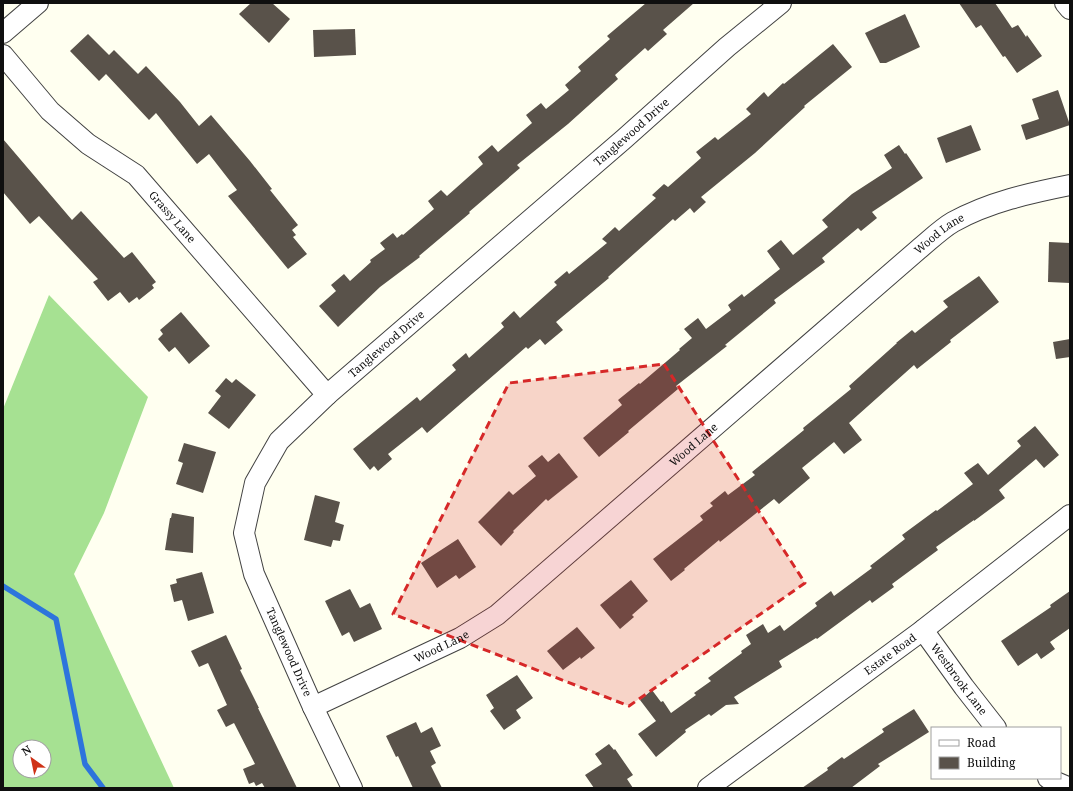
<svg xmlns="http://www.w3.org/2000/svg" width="1073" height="791" font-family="'Noto Serif',serif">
  <rect width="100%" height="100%" fill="#fffff0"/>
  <path fill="#a6e192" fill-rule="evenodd" d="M49,295L148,397L104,513L74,574L174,788H3V409ZM20,747H44V771H20Z"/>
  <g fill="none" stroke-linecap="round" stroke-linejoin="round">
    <path stroke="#2d74dc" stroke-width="5.5" d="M3,586L56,619L85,764L103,788"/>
  </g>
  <g fill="#59524a">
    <path d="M251,3H272L290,19L269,43L239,14Z"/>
    <path d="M646,3H694L663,30L667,34L648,51L645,48L615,75L618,79L568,124L517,165L520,168L469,212L470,213L419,256L420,257L380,287L338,327L319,306L336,291L331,285L344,274L350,281L371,262L370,260L385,249L380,243L393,233L397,238L402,234L403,235L434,209L428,201L441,190L447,196L483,164L478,157L492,145L498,152L532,123L526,115L541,103L546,109L569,90L565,85L581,71L578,67L610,39L607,36Z"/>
    <path d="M959,3H995L1012,28L1018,25L1026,37L1027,35L1042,56L1017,73L1005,56L1003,57L981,25L976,28Z"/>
    <path d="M905,14L920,47L886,63H880L865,33Z"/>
    <path d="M355,29L356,55L314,57L313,30Z"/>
    <path d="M88,34L109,55L114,50L138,74L146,66L180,102L199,126L211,115L250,161L272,189L270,190L298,225L292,230L296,235L293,237L307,254L288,269L228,196L237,190L209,154L197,164L156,113L149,120L106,74L99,81L70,51Z"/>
    <path d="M833,44L852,67L804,106L805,107L755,153L701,197L706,202L694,213L690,208L675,221L673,219L608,277L609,278L556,322L563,330L545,345L540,339L528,349L526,347L427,433L422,427L388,454L392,459L378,471L374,466L370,470L353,449L417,397L420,401L456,370L452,365L466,353L469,358L504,327L501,323L514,311L520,318L557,285L554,282L567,271L569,274L607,243L602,239L615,227L619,231L656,198L652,195L664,184L668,187L701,158L696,152L715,137L718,140L751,114L746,109L764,92L768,97L783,83L784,84Z"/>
    <path d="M1058,90L1070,125L1026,140L1021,125L1039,119L1032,99Z"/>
    <path d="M971,125L981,150L946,163L937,138Z"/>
    <path d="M3,139L72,220L81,211L124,258L132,252L156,282L152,285L154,288L139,300L137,297L129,303L120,292L108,301L93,282L98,279L39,216L30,224L3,192Z"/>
    <path d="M899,145L905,154L906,153L923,178L872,212L877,218L861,231L858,228L822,258L825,262L774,300L776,303L725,345L727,346L676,386L678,389L628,431L629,432L599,457L583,438L622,405L618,400L639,383L640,384L680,350L679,349L692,338L684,329L698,318L706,329L731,310L728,305L742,294L744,297L780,269L767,251L781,240L793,255L828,227L822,220L852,194L892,168L884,155Z"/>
    <path d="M1049,242L1070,243V283L1048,282Z"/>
    <path d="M979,276L999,302L950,340L951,342L917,369L914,365L849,423L862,440L844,454L834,442L802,468L810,478L779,504L774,499L720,542L719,540L684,569L685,570L671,581L653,559L703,520L700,516L713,506L710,503L725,491L728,495L755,475L752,472L804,430L803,428L851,389L849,386L897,343H896L912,330L915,333L948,307L943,301Z"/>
    <path d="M181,312L210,346L189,364L175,347L169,352L158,339L163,334L160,330Z"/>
    <path d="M1070,339V357L1056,359L1053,342Z"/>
    <path d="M226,378L232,383L236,379L256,395L229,429L208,413L221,396L215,391Z"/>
    <path d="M1035,426L1059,455L1044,468L1036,459L999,490L1005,498L974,521V520L936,547L938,550L892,584L894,587L872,603L870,600L817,639L816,638L779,661L782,667L734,697L739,704L726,705L711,716L709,714L685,730L686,732L656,757L638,734L656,721L640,700L652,690L661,702L663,701L671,713L696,695L694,693L711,681L708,678L742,653L741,651L751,644L746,635L763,624L768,633L780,625L784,631L817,606L815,603L831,591L834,596L872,568L870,566L905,539L902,535L936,510L937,511L973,484L964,473L978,463L988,475L1021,446L1017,441Z"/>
    <path d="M184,443L216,452L203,493L176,484L183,463L178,461Z"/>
    <path d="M559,453L578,477L548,501L546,499L513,531L514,532L501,546L478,522L509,491L513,495L536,476L528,466L542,455L548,462Z"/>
    <path d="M315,495L340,502L335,522L344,525L340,541L333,540L331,547L304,540Z"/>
    <path d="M172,513L194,517L193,553L165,550L170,518H171Z"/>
    <path d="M458,539L476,567L459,579L456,575L437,588L421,563Z"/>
    <path d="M202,572L214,613L188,621L182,600L174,602L170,585L177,583L176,579Z"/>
    <path d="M631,580L648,601L632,615L634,617L620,629L600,605Z"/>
    <path d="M350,589L360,608L370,603L382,629L354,642L349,632L342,636L325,601Z"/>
    <path d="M1070,591V628L1050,642L1055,649L1041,659L1037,653L1018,666L1001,641L1051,607L1050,605Z"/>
    <path d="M577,627L595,648L581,659L580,657L563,670L547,651Z"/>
    <path d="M226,635L242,669L240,670L259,708H258L297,788H265L262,783L256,786L254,782L249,784L243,769L255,764L234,723L226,727L217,710L227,705L208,663L199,667L191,651Z"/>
    <path d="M517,675L533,698L516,710L521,718L504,730L490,711L494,708L486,695Z"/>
    <path d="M914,709L929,732L878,764L880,766L851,788H802L828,770L827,768L842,757L844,759L884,732L882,729Z"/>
    <path d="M416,722L421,733L432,727L441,746L430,751L436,763L431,766L442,788H413L398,756L396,757L386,736Z"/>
    <path d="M609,744L614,750L615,749L633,775L627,779L633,788H594L585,775L602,764L595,754Z"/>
  </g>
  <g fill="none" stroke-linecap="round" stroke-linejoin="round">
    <defs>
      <g id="street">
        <path d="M1065,3L1070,9"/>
        <path d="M3,33L38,3"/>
        <path id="s1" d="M3,55L50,111L88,144L136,175L327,395"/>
        <path id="s2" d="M923,630L964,687L996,728"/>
        <path id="s3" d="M313,707L460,638L497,615L919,249C930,240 941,229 953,222C989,202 1030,193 1070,185"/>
        <path d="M1048,778L1051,780L1070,788"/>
        <path id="s4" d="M352,788L313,707L254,574L244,533L255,483L279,441L327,395L624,139L727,47L781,3"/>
        <path id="s5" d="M708,788L923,630L1070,515"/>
      </g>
    </defs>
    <use href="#street" stroke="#424242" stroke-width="22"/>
    <use href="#street" stroke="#fff" stroke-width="20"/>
  </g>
  <path fill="#d62828" fill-opacity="0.2" stroke="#d62828" stroke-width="3" stroke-dasharray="8 5" stroke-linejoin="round" d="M664,364L805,583L629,706L393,614L509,383Z"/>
  <g text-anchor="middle" stroke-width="4" stroke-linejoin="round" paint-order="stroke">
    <g font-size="11" fill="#0f0f0f" stroke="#fff">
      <text dy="4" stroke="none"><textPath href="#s4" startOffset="846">Tanglewood Drive</textPath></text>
      <text dy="4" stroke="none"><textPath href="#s1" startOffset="236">Grassy Lane</textPath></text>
      <text dy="4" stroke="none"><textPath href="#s3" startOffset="790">Wood Lane</textPath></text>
      <text dy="4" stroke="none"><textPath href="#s4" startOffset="522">Tanglewood Drive</textPath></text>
      <text dy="4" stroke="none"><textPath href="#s3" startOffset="466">Wood Lane</textPath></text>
      <text dy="4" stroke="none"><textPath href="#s3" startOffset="142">Wood Lane</textPath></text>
      <text transform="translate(289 652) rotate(66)" y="4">Tanglewood Drive</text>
      <text dy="4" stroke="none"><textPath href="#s5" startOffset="226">Estate Road</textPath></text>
      <text dy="4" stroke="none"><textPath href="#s2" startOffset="61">Westbrook Lane</textPath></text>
    </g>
  </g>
  <rect width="1073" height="791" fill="none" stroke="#0f0f0f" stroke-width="8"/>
  <rect x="931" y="727" width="130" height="52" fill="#ffffff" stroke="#9f9f9f"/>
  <rect x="939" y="740" width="20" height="6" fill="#ffffff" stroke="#9f9f9f"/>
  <text x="967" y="747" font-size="12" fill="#0f0f0f">Road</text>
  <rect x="939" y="757" width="20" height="12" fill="#59524a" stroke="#9f9f9f"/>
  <text x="967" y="767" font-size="12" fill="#0f0f0f">Building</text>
  <g transform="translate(32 759) rotate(327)"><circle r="19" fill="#ffffff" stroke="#9f9f9f"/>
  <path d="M0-3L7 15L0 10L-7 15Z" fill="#cf3217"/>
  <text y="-6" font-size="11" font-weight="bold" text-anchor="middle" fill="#0f0f0f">N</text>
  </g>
</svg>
